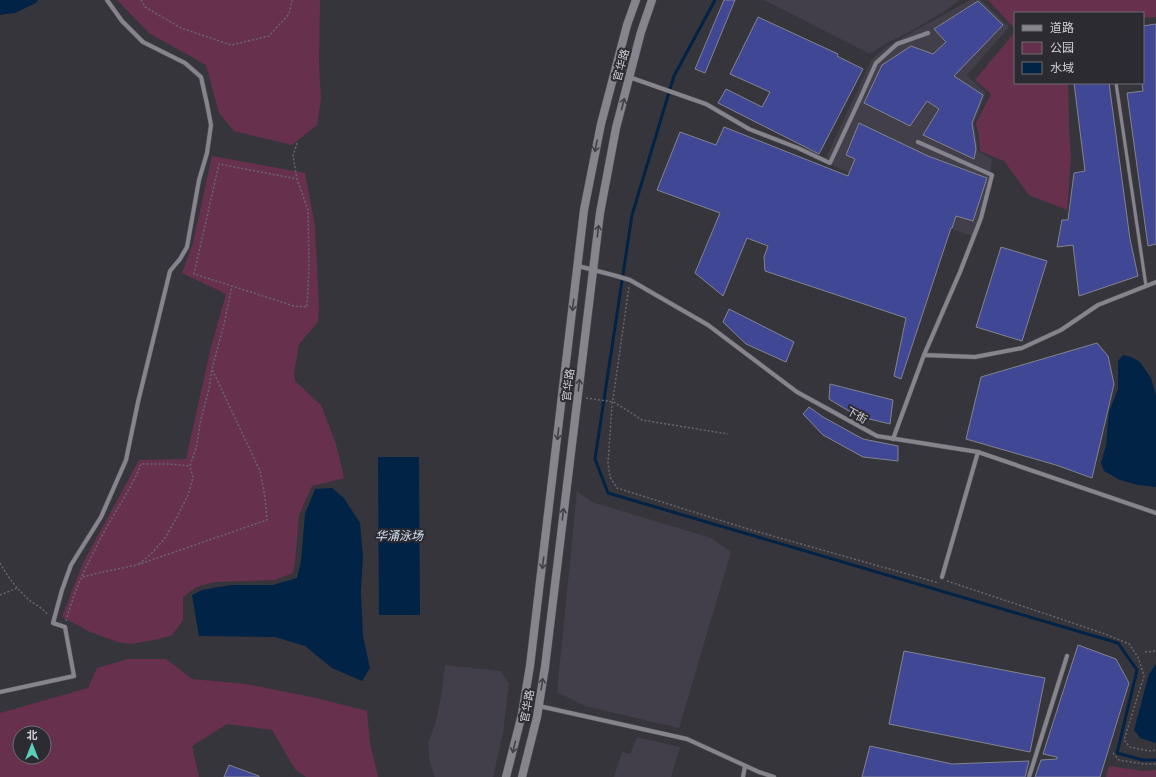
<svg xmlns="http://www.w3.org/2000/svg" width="1156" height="777" font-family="Lora,'Noto Sans SC',serif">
  <rect width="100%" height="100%" fill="#37353c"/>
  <g fill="#423e4a">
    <path d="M764,0H959L948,9L911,31L885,44L870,54Z"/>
    <path d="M970,0H981L1009,27L967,75L986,93L974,123L978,151L992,159L990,176L980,212L972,236L843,191L848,172L824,162L872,59L886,47Z"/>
    <path d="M577,491L592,502L711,538L731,552L679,728L585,706L557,692Z"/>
    <path d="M445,665L500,671L509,683L503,733L493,777H435L430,763L428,743L436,722L442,691Z"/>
    <path d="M637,737L680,747L671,777H614L622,752L630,754Z"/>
  </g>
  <g fill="#67314e" fill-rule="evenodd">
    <path d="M117,0H320L319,63L321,99L317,125L292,145L234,131L219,113L206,65L149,33Z"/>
    <path d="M988,0H1156V17L1143,18V13H1015V29Z"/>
    <path d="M1015,32V83H1068L1069,130L1071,158L1067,210L1029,195L1004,161L980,151L979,137L976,123L991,94L975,80Z"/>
    <path d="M212,156L305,173L315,226L319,308L318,322L299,344L294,373L295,381L321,405L336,444L344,478L312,486L299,515L295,562L293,573L275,580L215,582L196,587L183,597V620L172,635L159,639L131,644L118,642L90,632L62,617L83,563L139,460L186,459L211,347L226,294L182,273L193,243Z"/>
    <path d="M128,659H166L192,679L246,684L316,698L367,711L370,743L378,777H306L295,769L272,730L227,724L192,746L199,777H0V713L88,688L97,668ZM20,733H44V757H20Z"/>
    <path d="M1109,766L1143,771L1156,770V777H1106Z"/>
  </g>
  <g fill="#012346">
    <path d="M0,0H38L36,3L15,13L0,15Z"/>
    <path d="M1123,355L1131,357L1140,362L1151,378L1156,395V487L1138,485L1120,480L1104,471L1101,463L1106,445L1109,412L1118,389V361Z"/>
    <path d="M378,457H419L420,615H379Z"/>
    <path d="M332,488L344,498L360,523L363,557L361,591L363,636L370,668L362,681L332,668L305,646L275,637L199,636L192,595L202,590L231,585H273L297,578L301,561L305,514L315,489Z"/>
    <path d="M1156,664V743L1140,738L1134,730L1149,674Z"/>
  </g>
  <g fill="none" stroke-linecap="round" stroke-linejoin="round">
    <path stroke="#012346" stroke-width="3" d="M715,0L674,76L632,215L595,459L608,493L1118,643L1137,670L1117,753L1143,760H1156"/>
  </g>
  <g fill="#404795" stroke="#82848c">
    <path d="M724,0H735L705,73L695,69Z"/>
    <path d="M978,1L1003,25L954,76L983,95L972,123L976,149L974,159L923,135L939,109L927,101L910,126L864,103L882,65L911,46L933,54L946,42L934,29Z"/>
    <path d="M758,17L838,54L837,56L863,69L819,154L718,103L726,89L762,107L770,92L730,74Z"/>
    <path d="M1156,24V244L1148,246L1127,93L1143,91L1142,83H1143V26Z"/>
    <path d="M1074,83H1109L1130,239L1138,276L1079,296L1073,245L1057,247L1062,220H1068L1074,173L1085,171Z"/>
    <path d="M859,123L928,156L987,178L973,221L956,216L952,228H951L901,379L894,376L906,318L765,271L764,257L768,246L747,238L723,296L695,273L720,213L657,190L680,132L716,145L724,127L848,176L855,159L846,155Z"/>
    <path d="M1001,247L1047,261L1022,341L976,327Z"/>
    <path d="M729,309L794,342L786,362L746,344L723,322Z"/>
    <path d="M1097,343L1108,356L1114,384L1092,478L1056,465L966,439L981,377Z"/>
    <path d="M830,384L893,400L890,424L857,416L829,399Z"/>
    <path d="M809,407L823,417L863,439L898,446V461L863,457L823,435L803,414Z"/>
    <path d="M1078,645L1116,659L1129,683L1100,777H1035L1041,760L1057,759V757L1043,754Z"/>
    <path d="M904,651L1045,678L1030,752L889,724Z"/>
    <path d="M870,746L952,764L1029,761L1025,777H862Z"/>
    <path d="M229,765L259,776V777H224Z"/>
  </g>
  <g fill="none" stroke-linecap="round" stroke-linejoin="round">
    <defs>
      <path id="service" d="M1116,83L1146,286"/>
      <g id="minor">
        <path d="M629,77L706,104L749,129L798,148L830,163L859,101L876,63L897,44L928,33"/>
        <path d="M918,142L992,175L981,218L960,272L924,355"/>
        <path d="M578,266L613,275L630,280L708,325L797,392L877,436L978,452L1156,513"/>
        <path d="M893,439L924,355L975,357L1022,348L1061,330L1098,305L1156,282"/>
        <path d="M942,577L978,452"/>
        <path d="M0,692L74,676L65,627L53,623L62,590L71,565L101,517L126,460L138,402L170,271L180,259L187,247L199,180L207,153L211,125L207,104L201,77L185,63L143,42L122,21L107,0"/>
        <path d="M539,706L687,739L759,772L774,777"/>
        <path d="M743,777L745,766"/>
        <path d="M1029,777L1067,656"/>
      </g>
      <g id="secondary">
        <path d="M506,777L522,714L530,666L584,210L601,124L627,25L636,0"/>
        <path d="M522,777L537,717L545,667L600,213L616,128L641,32L652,0"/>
      </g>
    </defs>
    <use href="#service" stroke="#545258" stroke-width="4"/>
    <use href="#minor" stroke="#545258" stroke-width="5"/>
    <use href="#secondary" stroke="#545258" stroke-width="9"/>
    <g stroke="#68666c" stroke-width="1.5" stroke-dasharray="2 2" stroke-linecap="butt">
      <path d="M141,0L145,7L181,28L231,45L269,36L289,14L292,0"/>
      <path d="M297,143L293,156L297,179"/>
      <path d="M629,287L612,406L608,463L610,477L617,488L748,529L939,583"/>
      <path d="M586,398L614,402L642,420L728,434"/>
      <path d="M0,563C8,577 16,588 28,599C34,604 43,608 48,615"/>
      <path d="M139,564L153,552L165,538L177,517L188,495L193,478L190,466"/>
      <path d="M83,577L98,573L137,565L267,520L265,497L260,471L212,369"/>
      <path d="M947,581L1055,617L1105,634L1129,644L1138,657L1144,676L1124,740L1130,747L1149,751L1156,750"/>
      <path d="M0,595L17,588"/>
      <path d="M66,621C75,587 92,554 109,523C120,504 133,485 141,464H169L190,466L197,445L200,423L209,389L212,369L225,320L232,286L194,274L219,164L297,179L308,210L309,267L307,307L294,306L232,286"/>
      <path d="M1145,652L1156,651"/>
      <path d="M1113,753L1119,760L1144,764H1156"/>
    </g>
    <use href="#service" stroke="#86848c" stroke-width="3"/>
    <use href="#minor" stroke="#86848c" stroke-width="4"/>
    <use href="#secondary" stroke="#86848c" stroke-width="8"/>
  </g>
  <defs><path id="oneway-shaft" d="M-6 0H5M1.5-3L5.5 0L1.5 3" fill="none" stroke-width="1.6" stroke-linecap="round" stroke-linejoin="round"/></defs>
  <g stroke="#434148">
    <use href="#oneway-shaft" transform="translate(623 104) rotate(-75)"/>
    <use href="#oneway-shaft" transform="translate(596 146) rotate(101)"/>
    <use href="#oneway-shaft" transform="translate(598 231) rotate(-83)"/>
    <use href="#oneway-shaft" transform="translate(573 305) rotate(97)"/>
    <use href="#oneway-shaft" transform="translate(579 385) rotate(-83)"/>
    <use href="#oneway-shaft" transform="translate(558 434) rotate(97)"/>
    <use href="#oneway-shaft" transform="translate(563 514) rotate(-83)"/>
    <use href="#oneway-shaft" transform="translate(543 563) rotate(97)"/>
    <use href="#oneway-shaft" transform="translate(542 684) rotate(-81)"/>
    <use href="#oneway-shaft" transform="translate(514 747) rotate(104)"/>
  </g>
  <g text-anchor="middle" stroke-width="4" stroke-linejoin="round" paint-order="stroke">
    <g font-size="11" fill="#d2d0d5" stroke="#2d2b32">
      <text transform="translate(621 65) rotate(-75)" y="4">官华路</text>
      <text transform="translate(568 385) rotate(-83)" y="4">官华路</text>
      <text transform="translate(857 415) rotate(29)" y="4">下街</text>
      <text transform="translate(527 706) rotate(-80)" y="4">官华路</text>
    </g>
    <g font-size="12" font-style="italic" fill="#cedff1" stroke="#2d2b32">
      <text x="399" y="540">华涌泳场</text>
    </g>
  </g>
  <rect x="1014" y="12" width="130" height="72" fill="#2d2b32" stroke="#6f6d73"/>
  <rect x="1022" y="25" width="20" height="6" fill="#86848c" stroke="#6f6d73"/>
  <text x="1050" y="32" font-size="12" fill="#d2d0d5">道路</text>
  <rect x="1022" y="42" width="20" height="12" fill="#67314e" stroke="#6f6d73"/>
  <text x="1050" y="52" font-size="12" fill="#d2d0d5">公园</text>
  <rect x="1022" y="62" width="20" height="12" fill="#012346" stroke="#6f6d73"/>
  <text x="1050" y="72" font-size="12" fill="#d2d0d5">水域</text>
  <g transform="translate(32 745)"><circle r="19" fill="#2d2b32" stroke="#6f6d73"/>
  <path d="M0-3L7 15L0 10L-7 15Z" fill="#5cceba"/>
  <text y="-6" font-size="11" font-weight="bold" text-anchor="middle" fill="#d2d0d5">北</text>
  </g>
</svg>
